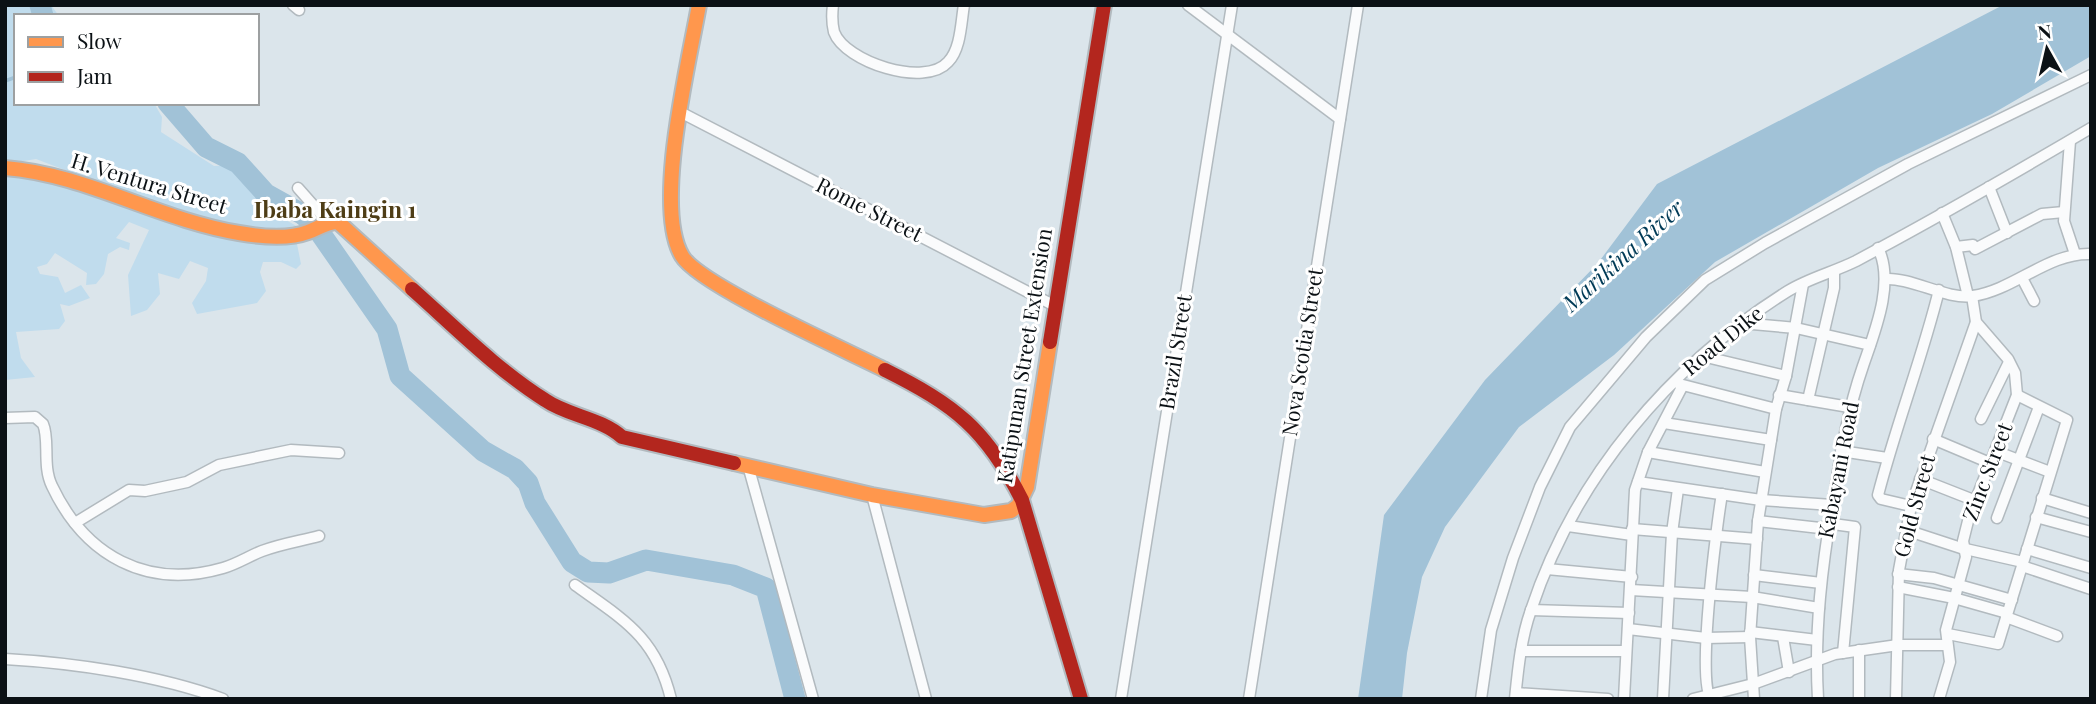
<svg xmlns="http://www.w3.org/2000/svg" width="2096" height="704" font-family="'Playfair Display',serif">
  <rect width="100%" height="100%" fill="#dbe5eb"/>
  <g fill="#c0dced">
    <path d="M5,5H51L59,16H16V103H154L162,117L161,132L214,166L235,165L268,201L263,207L300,228L288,232L214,224L170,210L36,159L5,164Z"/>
    <path d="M25,172L213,234L296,239L301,264L296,269L281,262H263L260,272L266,291L257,303L197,314L192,303L206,281L208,268L190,261L179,279L158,273L160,294L147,310L131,316L128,275L149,230L129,222L116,238L130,243L129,250L120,247L108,254L104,274L96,284L86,285L87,273L55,253L47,264L37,267L40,274L58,277L65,293L81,285L90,298L69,306L60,304L65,321L59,329L16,332L21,358L35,377L5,380V173Z"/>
  </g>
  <path fill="#a1c2d7" d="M2003,5H2091V56L1992,114L1878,168L1715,262L1614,355L1519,427L1445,527L1422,577L1407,653L1402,699H1358L1384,515L1485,380L1598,263L1657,184Z"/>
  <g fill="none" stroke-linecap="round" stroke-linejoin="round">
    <path stroke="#a1c2d7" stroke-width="3.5" d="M5,81L16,77"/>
    <g stroke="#a1c2d7" stroke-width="21">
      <path d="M40,5L43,16"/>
      <path d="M168,103L206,147L238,163L266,194L302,214L314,224L387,329L400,376L483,451L515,469L528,483L535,503L572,562L588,572L609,573L646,560L733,575L766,588L795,699"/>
    </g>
    <defs>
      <g id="street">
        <path d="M293,5L299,10"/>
        <path d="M833,5C832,13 832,24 834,32C845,62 925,88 948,62C961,49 961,22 964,5"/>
        <path d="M1188,5L1340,119"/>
        <path d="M682,113L1055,306"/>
        <path d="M2070,141L2064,221L2075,254"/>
        <path d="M1989,187L2007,233"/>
        <path d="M298,188L328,222"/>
        <path d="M1942,213L1956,247L1968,296"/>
        <path d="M1956,247L1973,245L1975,249L2042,214L2064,212"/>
        <path d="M2022,278L2034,301"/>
        <path d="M1887,279C1913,278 1947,300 1973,296C2014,290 2049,252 2091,254"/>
        <path d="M1741,323L1796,328L1870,345"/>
        <path d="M1702,356L1786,376"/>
        <path d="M1679,384L1776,409"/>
        <path d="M1779,395L1849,407"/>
        <path d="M1808,400L1834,288V271"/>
        <path d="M5,418L35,417L43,424C50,440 42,466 52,486C85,556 147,590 223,568C237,564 249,556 262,551C280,544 300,541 319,536"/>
        <path d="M1981,419L2009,362"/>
        <path d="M1664,423L1771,440"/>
        <path d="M1933,439L1990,463"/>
        <path d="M1841,451L1887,458"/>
        <path d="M1995,451L2050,472"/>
        <path d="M1648,452L1765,472"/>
        <path d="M749,469L813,699"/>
        <path d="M1920,479L1976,501"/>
        <path d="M1638,482L1761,500L1832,505"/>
        <path d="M872,495L926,699"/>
        <path d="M2042,498L2091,513"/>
        <path d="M1911,506L1881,499L1878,495C1896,425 1922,359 1939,290"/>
        <path d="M2036,517L2091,532"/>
        <path d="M1997,518L2039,407"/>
        <path d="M1758,521L1820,528L1833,524L1855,527L1843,653"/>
        <path d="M75,523L129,490L145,491L187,482L219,465L291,450L339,453"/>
        <path d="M1568,526L1632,535"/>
        <path d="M1632,529L1757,539"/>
        <path d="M1906,530L1961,548L2023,562"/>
        <path d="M2027,549L2091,568"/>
        <path d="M2022,566L2091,589"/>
        <path d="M1547,569L1632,577"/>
        <path d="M1898,574L1934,578L2012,600"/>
        <path d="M1754,575L1821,583"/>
        <path d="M575,585C624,620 656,637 671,699"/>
        <path d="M1898,587L1954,598L2007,613"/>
        <path d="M1631,590L1752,597L1819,608"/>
        <path d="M1531,610L1629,613"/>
        <path d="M2006,617L2057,636"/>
        <path d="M1628,629L1706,638L1750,637"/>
        <path d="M1750,632L1817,640"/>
        <path d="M1948,634L1998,644L2067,420L2017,395"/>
        <path d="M1783,637L1789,672"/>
        <path d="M1859,650V699"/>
        <path d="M1521,651H1626"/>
        <path d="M5,659C75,663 158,675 223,699"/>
        <path d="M1516,693L1608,699"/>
        <path d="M1711,698C1696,685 1717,522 1722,494"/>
        <path d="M1121,699L1232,5"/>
        <path d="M1249,699L1358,5"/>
        <path d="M1481,699L1491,630L1513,558L1540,487L1570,427L1646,337L1705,280L1765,243L1908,164L2091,75"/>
        <path d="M1515,699C1518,669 1521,638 1531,610C1575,477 1670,365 1788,291C1809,278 1834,272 1856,261C1935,219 2013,174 2091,128"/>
        <path d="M1624,699L1635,490L1648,452L1682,387"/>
        <path d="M1663,699L1672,533L1678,489"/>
        <path d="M1693,699L1753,684L1835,654L1898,645H1947"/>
        <path d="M1754,699L1750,637L1758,521L1776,409L1786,376L1803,284"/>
        <path d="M1818,699C1814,630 1822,564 1834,496C1841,452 1848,409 1863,366C1875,331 1895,282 1878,248"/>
        <path d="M1896,699L1899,570L1911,506L1976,322"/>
        <path d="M1939,699L1950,662L1946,630L1966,557L1963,541L1969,517L2017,395L2015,373L2008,359L1976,322L1972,296"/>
      </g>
      <g id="slow">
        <path d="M699,5C689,62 653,207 682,256C699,285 848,351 885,370"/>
        <path d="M5,168C85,174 159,220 239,233C261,237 287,240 308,232C319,228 326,222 338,222L412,289"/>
        <path d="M734,463L872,495L984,515L1011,511L1018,506L1027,487L1050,342"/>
      </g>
      <g id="jam">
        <path d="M412,289C455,327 496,369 545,400C568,416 601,418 622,437L734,463"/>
        <path d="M1050,342L1104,5"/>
        <path d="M885,370C955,405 986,429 1022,500L1081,699"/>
      </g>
    </defs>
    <use href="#street" stroke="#b2babf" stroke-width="13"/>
    <use href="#slow" stroke="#b2babf" stroke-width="18"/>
    <use href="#jam" stroke="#b2babf" stroke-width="18"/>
    <use href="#street" stroke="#fafbfc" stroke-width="10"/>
    <use href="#slow" stroke="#ff974d" stroke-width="14"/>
    <use href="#jam" stroke="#b3261e" stroke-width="14"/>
  </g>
  <g text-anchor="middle" stroke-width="6" stroke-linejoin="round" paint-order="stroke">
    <g font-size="21" fill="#0b1115" stroke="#fff">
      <text transform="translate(149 184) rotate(17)" y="7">H. Ventura Street</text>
      <text transform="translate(869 210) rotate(27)" y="7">Rome Street</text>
      <text transform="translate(1723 341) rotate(-39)" y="7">Road Dike</text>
      <text transform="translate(1176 352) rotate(-81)" y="7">Brazil Street</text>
      <text transform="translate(1303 352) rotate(-81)" y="7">Nova Scotia Street</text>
      <text transform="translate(1025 356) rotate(-81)" y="7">Katipunan Street Extension</text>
      <text transform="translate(1839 470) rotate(-79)" y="7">Kabayani Road</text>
      <text transform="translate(1988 472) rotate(-69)" y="7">Zinc Street</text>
      <text transform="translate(1915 506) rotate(-75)" y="7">Gold Street</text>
    </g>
    <g font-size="23" font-weight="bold" fill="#4e3d16" stroke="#fff">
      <text x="335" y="218">Ibaba Kaingin 1</text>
    </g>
    <g font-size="23" font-style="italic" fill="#003a56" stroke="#fff">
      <text transform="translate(1623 256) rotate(-42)" y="8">Marikina River</text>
    </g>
  </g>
  <rect width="2096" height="704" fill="none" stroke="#0b1115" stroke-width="14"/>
  <rect x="14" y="14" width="245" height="91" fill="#ffffff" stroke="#9da0a1" stroke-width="2"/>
  <rect x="28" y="37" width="35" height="10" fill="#ff974d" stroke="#9da0a1" stroke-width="2"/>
  <text x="77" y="49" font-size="21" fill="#0b1115">Slow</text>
  <rect x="28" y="72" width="35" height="10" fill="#b3261e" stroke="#9da0a1" stroke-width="2"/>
  <text x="77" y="84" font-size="21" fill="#0b1115">Jam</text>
  <g transform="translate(2047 49) rotate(352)" stroke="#ffffff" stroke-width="5" paint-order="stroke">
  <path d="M0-5L12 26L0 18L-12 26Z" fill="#0b1115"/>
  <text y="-10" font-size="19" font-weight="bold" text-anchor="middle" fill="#0b1115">N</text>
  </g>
</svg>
